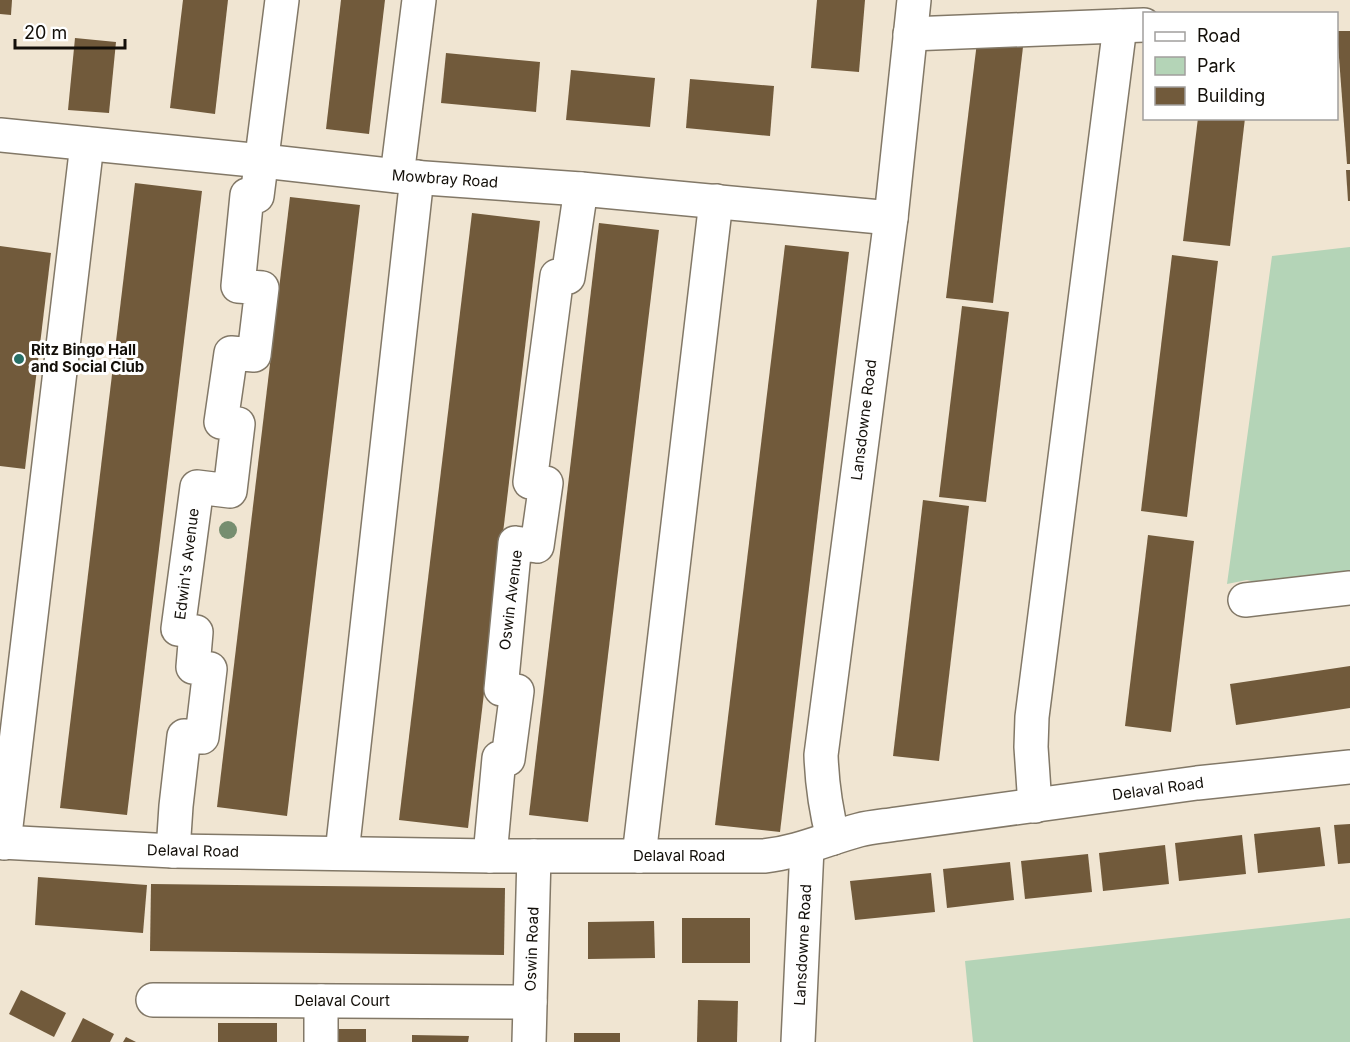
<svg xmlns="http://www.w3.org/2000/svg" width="1350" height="1042" font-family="Inter,sans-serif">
  <rect width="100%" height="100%" fill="#f0e5d2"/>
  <g fill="#b4d4b7">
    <path d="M1350,247V573L1263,584L1247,580L1227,584L1272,256Z"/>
    <path d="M1350,918V1042H973L965,961Z"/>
  </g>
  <g fill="#715a3b">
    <path d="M0,0H12L11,15L0,14Z"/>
    <path d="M183,0H228L215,114L170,108Z"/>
    <path d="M341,0H385L369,134L326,129Z"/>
    <path d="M817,0H865L859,72L811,68Z"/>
    <path d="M1337,31H1350V164H1347Z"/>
    <path d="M75,38L116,42L109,113L68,110Z"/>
    <path d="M977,42L1023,47L993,303L946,298Z"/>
    <path d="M446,53L540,62L536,112L441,103Z"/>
    <path d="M571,70L655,78L650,127L566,120Z"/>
    <path d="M690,79L774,86L770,136L686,128Z"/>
    <path d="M1198,118H1245L1230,246L1183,241Z"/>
    <path d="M1346,170H1350V201H1348Z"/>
    <path d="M135,183L202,191L127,815L60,808Z"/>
    <path d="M290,197L360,205L287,816L217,807Z"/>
    <path d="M472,213L540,221L468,828L399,820Z"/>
    <path d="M599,223L659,230L588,822L529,815Z"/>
    <path d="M785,245L849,252L780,832L715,825Z"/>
    <path d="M0,246L51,253L25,469L0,466Z"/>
    <path d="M1172,255L1218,261L1187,517L1141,511Z"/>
    <path d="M962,306L1009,312L986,502L939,497Z"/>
    <path d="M923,500L969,506L939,761L893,756Z"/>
    <path d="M1148,535L1194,541L1171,732L1125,726Z"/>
    <path d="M1350,666V708L1236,725L1230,684Z"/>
    <path d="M1350,824V863L1338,864L1334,825Z"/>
    <path d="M1320,827L1325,866L1258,873L1254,834Z"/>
    <path d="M1242,835L1246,874L1179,881L1175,843Z"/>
    <path d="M1165,845L1169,884L1103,891L1099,853Z"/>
    <path d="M1088,854L1092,892L1025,899L1021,861Z"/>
    <path d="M1010,862L1014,900L947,908L943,869Z"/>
    <path d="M931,873L935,912L855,920L850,881Z"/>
    <path d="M38,877L147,885L143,933L35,925Z"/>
    <path d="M151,884L505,888L504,955L150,951Z"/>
    <rect x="682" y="918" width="68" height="45"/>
    <path d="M654,921L655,958L588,959V922Z"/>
    <path d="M21,990L66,1013L54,1037L9,1014Z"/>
    <path d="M698,1000L738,1001L737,1042H697Z"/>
    <path d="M83,1018L114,1034L110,1042H71Z"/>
    <rect x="218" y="1023" width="59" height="19"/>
    <rect x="337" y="1029" width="29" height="13"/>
    <rect x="574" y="1033" width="46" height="9"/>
    <path d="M412,1035L469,1036L468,1042H412Z"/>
    <path d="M126,1037L136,1042H123Z"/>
  </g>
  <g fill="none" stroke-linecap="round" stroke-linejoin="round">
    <defs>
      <g id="minor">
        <path d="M910,34L1144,25"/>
        <path d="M0,135L263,161L397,176L581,189L891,218"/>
        <path d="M397,176L419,0"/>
        <path d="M1245,600L1350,588"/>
        <path d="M1035,806L1031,747L1032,717L1120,26"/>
        <path d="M833,838C826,811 822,784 821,755L891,218L914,0"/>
        <path d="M0,842L173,851L490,856H764C799,852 826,839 859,830C871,827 884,826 897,824L1197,783L1350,767"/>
        <path d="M4,843L87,144"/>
        <path d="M173,851L176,806L184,736L202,737L210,669L193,667L196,632L178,629L197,487L230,491L238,424L221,422L231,353L254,355L262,288L238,286L247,195L257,196L282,0"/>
        <path d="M342,853L417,177"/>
        <path d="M490,856L499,758L508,759L517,691L501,689L515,543L537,546L546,483L530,482L557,276L568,277L581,189"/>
        <path d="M639,856L716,201"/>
        <path d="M153,1000L530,1002"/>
        <path d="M321,1001V1042"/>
        <path d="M529,1042L534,856"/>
        <path d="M798,1042L807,848"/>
      </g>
    </defs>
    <use href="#minor" stroke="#827867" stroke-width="36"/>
    <use href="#minor" stroke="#fff" stroke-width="33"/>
  </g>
  <circle fill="#768e70" cx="228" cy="530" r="9"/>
  <circle fill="#287067" stroke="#fff" stroke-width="2" cx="19" cy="359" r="6"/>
  <g text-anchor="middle" stroke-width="6" stroke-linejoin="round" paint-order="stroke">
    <g font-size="15" fill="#130f09" stroke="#fff">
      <text transform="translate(445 179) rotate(4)" y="5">Mowbray Road</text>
      <text transform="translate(864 420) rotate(-83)" y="5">Lansdowne Road</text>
      <text transform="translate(187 564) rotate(-83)" y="5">Edwin's Avenue</text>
      <text transform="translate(511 600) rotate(-83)" y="5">Oswin Avenue</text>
      <text transform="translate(1158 789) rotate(-8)" y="5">Delaval Road</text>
      <text transform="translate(193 851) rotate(1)" y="5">Delaval Road</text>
      <text x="679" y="861">Delaval Road</text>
      <text transform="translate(803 945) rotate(-87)" y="5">Lansdowne Road</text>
      <text transform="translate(532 949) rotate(-88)" y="5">Oswin Road</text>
      <text x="342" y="1006">Delaval Court</text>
    </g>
    <g font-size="15" font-weight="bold" fill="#130f09" stroke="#fff" text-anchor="start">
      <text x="31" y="355">Ritz Bingo Hall<tspan x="31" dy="17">and Social Club</tspan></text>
    </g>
  </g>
  <rect x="1143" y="12" width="195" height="108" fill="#ffffff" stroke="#a19f9d" stroke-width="1.5"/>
  <rect x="1155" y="32" width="30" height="9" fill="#ffffff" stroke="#a19f9d" stroke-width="1.5"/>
  <text x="1197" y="42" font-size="18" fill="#130f09">Road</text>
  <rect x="1155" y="57" width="30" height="18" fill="#b4d4b7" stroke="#a19f9d" stroke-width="1.5"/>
  <text x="1197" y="72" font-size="18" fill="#130f09">Park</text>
  <rect x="1155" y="87" width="30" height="18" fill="#715a3b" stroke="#a19f9d" stroke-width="1.5"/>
  <text x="1197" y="102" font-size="18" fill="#130f09">Building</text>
  <path d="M15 39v9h110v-9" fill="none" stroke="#130f09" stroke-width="3"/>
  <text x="24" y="39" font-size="18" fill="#130f09" stroke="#ffffff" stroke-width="4.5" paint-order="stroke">20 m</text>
</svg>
